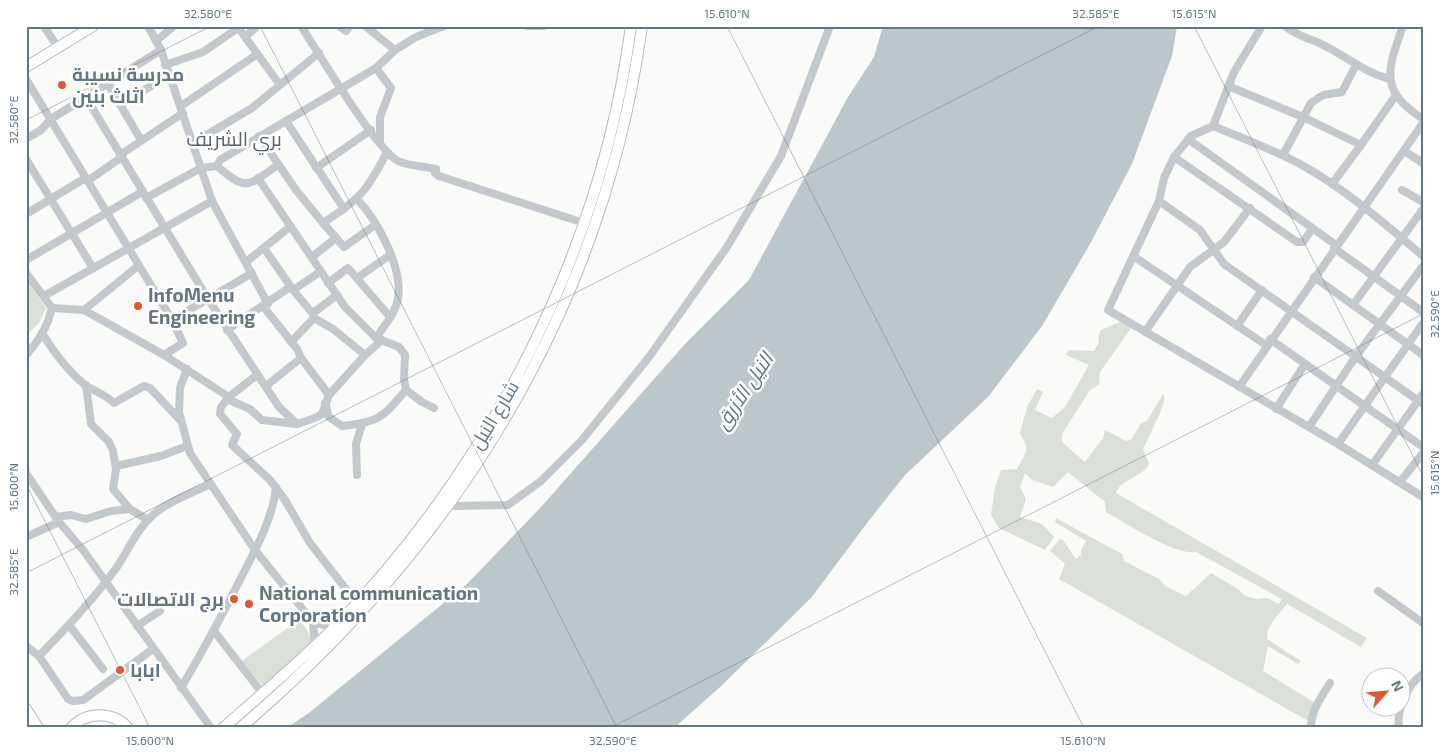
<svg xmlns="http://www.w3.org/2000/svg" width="1449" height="754" font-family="'Exo 2',Cairo,sans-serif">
  <rect width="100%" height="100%" fill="#fafaf8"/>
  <g fill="#dadfd7">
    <path d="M26,280L46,308L39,323L26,336Z"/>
    <path d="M1120,322L1131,328L1100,372L1099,385L1090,390L1062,434V442L1085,462L1103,438L1105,430L1127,441L1132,439L1141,423L1147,421L1163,394L1165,397L1161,411L1143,449L1149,464C1142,478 1121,478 1116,493L1367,638L1361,647L1287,604C1280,614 1265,626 1267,639L1301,661L1298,664L1268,646L1263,671L1315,703L1310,722L1059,579L1065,564L1050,551L1060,539L1063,540L1076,559L1081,555V550L1086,541L1055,522L1056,518L1122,554L1124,561L1159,579L1165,586L1186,596L1211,573L1238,589L1245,596L1257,599L1267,598L1279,604L1282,599L1196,552C1175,556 1126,523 1106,512L1105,502L1068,472L1053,487L1032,480L1025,473L1020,487L1026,499L1020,517L1042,524L1054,537L1045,550L999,528L991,515L995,488L1001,470L1017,469C1026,451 1031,452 1020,433L1027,407L1037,389L1043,392L1035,410L1052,418L1065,407L1089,365L1066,355L1068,350L1094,351L1099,342L1098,337L1101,330Z"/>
    <path d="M300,619L313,640L264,687L242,661Z"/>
  </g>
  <path fill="#bbc7cb" d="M883,26H1177L1172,56L1132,164L1090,244L1042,326L988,397L905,475L867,523L811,598L720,687L674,728H287L310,712L467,584L541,507L685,344L749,280L848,97L874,57Z"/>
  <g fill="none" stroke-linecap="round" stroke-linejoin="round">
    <defs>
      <g id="major">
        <path d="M26,67L93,26"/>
        <path d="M26,709L38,728"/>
        <path d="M26,724L28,728"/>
        <path d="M71,728C86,711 113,711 128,728"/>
        <path d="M223,728C260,696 297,664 332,630C491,467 601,252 631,26"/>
        <path d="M240,728C456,545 603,309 642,26"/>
      </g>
    </defs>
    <use href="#major" stroke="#b5babe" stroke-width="12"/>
    <g stroke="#c3c8cc" stroke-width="8">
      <path d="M44,26L58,48"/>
      <path d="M148,26L161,50L212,201L268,304"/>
      <path d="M237,26L280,85"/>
      <path d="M301,26C318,52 376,150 398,161C408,166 424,166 436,169L435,173L439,176L584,223"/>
      <path d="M339,26L346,31L350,26"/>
      <path d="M365,26L395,50"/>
      <path d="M527,26H544"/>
      <path d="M1262,26L1234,72L1213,126L1191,136L1174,157L1164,178L1159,201L1108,310L1338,444L1423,497"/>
      <path d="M1285,26C1299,38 1312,38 1327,47C1348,58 1366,73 1390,79"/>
      <path d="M1403,26C1387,71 1379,90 1423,119"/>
      <path d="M245,37L257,26"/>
      <path d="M156,41L174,26"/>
      <path d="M165,65L203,52L238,28"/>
      <path d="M376,68L391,88L380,117V142"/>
      <path d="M26,79L172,320L208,299L279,407L297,424"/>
      <path d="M108,84L141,140"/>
      <path d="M1228,86L1303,117L1361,145L1332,184"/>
      <path d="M85,96L208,299L252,273"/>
      <path d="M120,105L169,75"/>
      <path d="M181,106L256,55"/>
      <path d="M286,121L344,209"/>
      <path d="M1213,126C1244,139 1278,151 1307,168C1349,192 1386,225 1423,256"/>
      <path d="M259,136L296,190L323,223C360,199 367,191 387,152"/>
      <path d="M26,139L41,130L51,119L161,50"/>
      <path d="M1188,139L1336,245"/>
      <path d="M193,143L252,108L319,53"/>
      <path d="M1361,145L1396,95"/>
      <path d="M1404,151L1423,163"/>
      <path d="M1283,155L1311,103L1323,95L1342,92L1356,65"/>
      <path d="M1174,157L1297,242H1303L1312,229"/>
      <path d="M26,159L93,268"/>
      <path d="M217,166C247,192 247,186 278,165"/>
      <path d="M316,168L371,130"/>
      <path d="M258,178L345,307L376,338L399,347L405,355L404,379L406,390L422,402L434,408"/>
      <path d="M1402,190L1423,202"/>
      <path d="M146,198L201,168L217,166L220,160L376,68L395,50L416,37L444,26"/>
      <path d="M357,199C377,220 403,267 398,298C396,313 384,326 376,338"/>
      <path d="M1159,201L1200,230L1224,264L1423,404"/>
      <path d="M26,214L82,180H89L119,159L120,155L183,113"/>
      <path d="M323,223L344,247L375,225"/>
      <path d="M264,248L293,290L314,315V318L291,342"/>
      <path d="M1334,248L1423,312"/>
      <path d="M1133,256L1266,345"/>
      <path d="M312,257L336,238"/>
      <path d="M26,260L142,192"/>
      <path d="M246,262L291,226"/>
      <path d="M26,273L52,308C48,326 38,342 26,355"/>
      <path d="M1314,277L1423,355"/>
      <path d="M357,278L390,255"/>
      <path d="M328,283L348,268L390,317"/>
      <path d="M293,290L320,272"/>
      <path d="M44,296L212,201"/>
      <path d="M1353,305L1423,209"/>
      <path d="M263,306L297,349L301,358L329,395"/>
      <path d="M52,308L84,310L164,355L229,397L221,407L220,414L237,434L232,445L270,480L285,500L310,543L356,602"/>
      <path d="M84,310L138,266"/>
      <path d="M313,313L337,295"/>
      <path d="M314,318L333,329L365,355"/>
      <path d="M1237,326L1262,290"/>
      <path d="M227,330L290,287"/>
      <path d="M1145,332L1190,267L1224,242L1250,208"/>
      <path d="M42,333C53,351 68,371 85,385C95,392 105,394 114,403L144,386L150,388L180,420"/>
      <path d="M1270,339L1423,447"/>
      <path d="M164,355L183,343L172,320"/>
      <path d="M187,369L180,388L179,412L190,453L255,550L313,622L315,645"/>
      <path d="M86,385L91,424L109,442L113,451L116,469L113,489L130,509L148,520"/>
      <path d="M266,386L301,358"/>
      <path d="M1239,387L1423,123"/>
      <path d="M229,397L257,375"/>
      <path d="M227,399L250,409L262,420L297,424L315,418L322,414L329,395L365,355L382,340"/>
      <path d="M325,403L329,417L342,426C380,422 382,418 406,390"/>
      <path d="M1276,409L1305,364"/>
      <path d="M1309,427L1356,356L1423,266"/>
      <path d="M1338,444L1423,323"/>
      <path d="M1372,465L1423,394"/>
      <path d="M116,466L161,456L187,446"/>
      <path d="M26,473L59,522L83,550L211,728"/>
      <path d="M357,475L356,444L362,424"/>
      <path d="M1400,482L1423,453"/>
      <path d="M451,503L455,506L508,505L541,481L582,440L649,357L727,247L781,156L830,26"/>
      <path d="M56,517L71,515L86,519L111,511L130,509"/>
      <path d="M26,537L59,522"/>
      <path d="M1378,591L1423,623"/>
      <path d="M313,622L333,628"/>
      <path d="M69,625L103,669"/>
      <path d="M137,626L160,611"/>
      <path d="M214,631L263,694"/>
      <path d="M26,646L39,656C66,628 94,599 117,567C129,549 136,530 154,514C169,501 192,493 211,484"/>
      <path d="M39,656L68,699L73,701L83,700L153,649"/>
      <path d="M181,688C204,649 225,610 245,570C258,545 273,516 276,488"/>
      <path d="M1311,728C1311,710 1321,698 1330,683"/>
      <path d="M1399,728C1396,710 1408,683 1423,674"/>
    </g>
    <use href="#major" stroke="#fff" stroke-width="10"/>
  </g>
  <path fill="none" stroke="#657683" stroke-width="1" stroke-opacity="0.45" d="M260,26L617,728M727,26L1084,728M1194,26L1423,476M26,120L211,26M26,484L150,728M26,573L1099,26M610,728L1423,314"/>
  <g fill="#e4572e" stroke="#fff" stroke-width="2">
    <circle cx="62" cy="85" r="5"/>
    <circle cx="138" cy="306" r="5"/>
    <circle cx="234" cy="599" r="5"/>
    <circle cx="249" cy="604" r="5"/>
    <circle cx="120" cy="670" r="5"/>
  </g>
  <g text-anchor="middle" stroke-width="5" stroke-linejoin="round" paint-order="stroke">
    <g font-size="19" font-weight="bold" fill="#657683" stroke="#fff" text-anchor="start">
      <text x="72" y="81">مدرسة نسيبة<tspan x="72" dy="22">اثاث بنين</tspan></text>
      <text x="148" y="302">InfoMenu<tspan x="148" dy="22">Engineering</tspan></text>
      <text x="259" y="600">National communication<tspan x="259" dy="22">Corporation</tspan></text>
      <text x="224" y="606" text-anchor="end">برج الاتصالات</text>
      <text x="130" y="677">ابابا</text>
    </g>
    <g font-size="19" fill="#657683" stroke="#fff">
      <text transform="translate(494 415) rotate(-59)" y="7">شارع النيل</text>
    </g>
    <g font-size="20" fill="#57646e" stroke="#fff">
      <text x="234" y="146">بري الشريف</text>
    </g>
    <g font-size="20" font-style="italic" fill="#60757c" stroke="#fff">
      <text transform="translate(744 391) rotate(-56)" y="7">النيل الأزرق</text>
    </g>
  </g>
  <rect width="1449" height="754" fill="none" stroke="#ffffff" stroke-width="55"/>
  <g transform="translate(1386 692) rotate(63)"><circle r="24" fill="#ffffff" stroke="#c1c8cd"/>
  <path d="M0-4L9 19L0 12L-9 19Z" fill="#e4572e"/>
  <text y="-8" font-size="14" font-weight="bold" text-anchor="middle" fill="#657683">N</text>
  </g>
  <rect x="28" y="28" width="1394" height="698" fill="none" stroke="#657683" stroke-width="2"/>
  <g font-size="12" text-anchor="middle" fill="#657683">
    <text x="208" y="18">32.580°E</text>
    <text x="727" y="18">15.610°N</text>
    <text x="1096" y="18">32.585°E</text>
    <text x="1194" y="18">15.615°N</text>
    <text transform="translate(14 120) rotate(-90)" y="4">32.580°E</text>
    <text transform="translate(1435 314) rotate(-90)" y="4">32.590°E</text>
    <text transform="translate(1435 473) rotate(-90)" y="4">15.615°N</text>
    <text transform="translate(14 487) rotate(-90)" y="4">15.600°N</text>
    <text transform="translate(14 572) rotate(-90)" y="4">32.585°E</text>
    <text x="150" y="745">15.600°N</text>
    <text x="613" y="745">32.590°E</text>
    <text x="1083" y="745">15.610°N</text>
  </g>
</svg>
